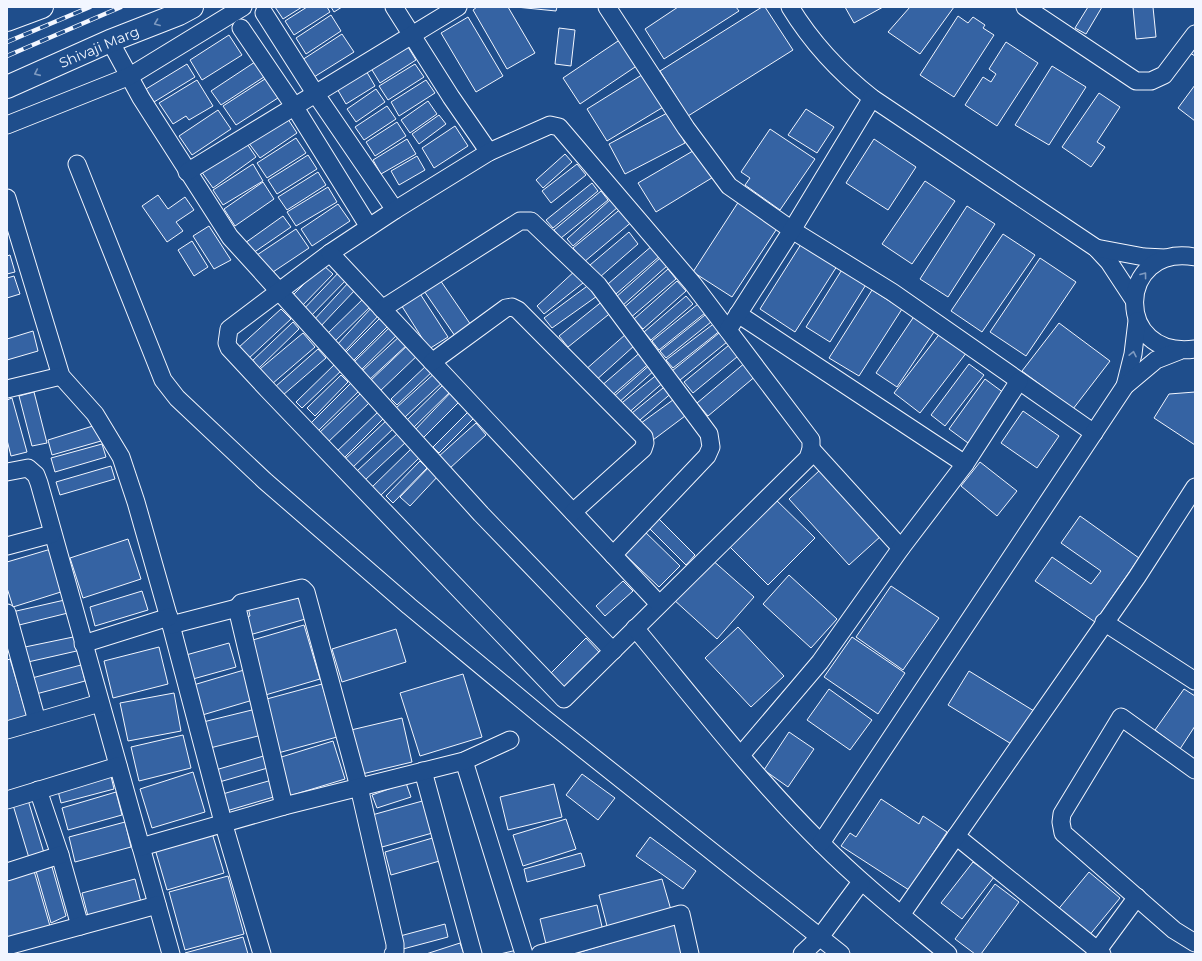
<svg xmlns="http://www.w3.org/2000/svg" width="1202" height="961" font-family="Montserrat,sans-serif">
  <rect width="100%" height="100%" fill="#1f4e8c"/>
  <g fill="#3563a3" stroke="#f2f6ff">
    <path d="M275,7H302L283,19Z"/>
    <path d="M307,7H327L330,12L294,35L285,21Z"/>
    <path d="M331,7H342L334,12Z"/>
    <path d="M477,7H508L535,53L507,69L473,10Z"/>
    <path d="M516,7H557L556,11Z"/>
    <path d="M678,7H736L739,11L664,59L645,29Z"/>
    <path d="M762,7H765L793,50L688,116L660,71Z"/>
    <path d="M845,7H883L854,23Z"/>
    <path d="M910,7H954L920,54L888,32Z"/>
    <path d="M1088,7H1102L1086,34L1075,28Z"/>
    <path d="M1133,7H1153L1156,37L1136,39Z"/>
    <path d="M331,15L341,31L306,54L296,38Z"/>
    <path d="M958,16L968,23L973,17L985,25L983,28L994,35L954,97L920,75Z"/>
    <path d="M468,17L503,76L476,92L441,33Z"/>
    <path d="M559,28L575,30L571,66L555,64Z"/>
    <path d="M342,34L354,52L314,77L302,60Z"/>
    <path d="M229,35L242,55L202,80L190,60Z"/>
    <path d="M621,39L638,65L580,104L563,78Z"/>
    <path d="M405,42L416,60L380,83L369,65Z"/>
    <path d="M1006,42L1038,63L997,126L965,105L983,77L991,82L996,74L989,69Z"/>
    <path d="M1195,46V56L1190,53Z"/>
    <path d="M258,60L267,75L221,105L211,91Z"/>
    <path d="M187,64L195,77L154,102L146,89Z"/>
    <path d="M415,64L424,77L388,100L379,86Z"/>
    <path d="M1052,66L1086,87L1049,145L1015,125Z"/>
    <path d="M365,69L375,86L346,104L336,87Z"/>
    <path d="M645,73L665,106L607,141L587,109Z"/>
    <path d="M268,77L281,96L236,125L223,106Z"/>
    <path d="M197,80L213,106L189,120L186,116L173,124L159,103Z"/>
    <path d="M426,80L435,93L399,116L391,102Z"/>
    <path d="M1195,85V121L1178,108Z"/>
    <path d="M376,89L385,102L356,122L347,109Z"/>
    <path d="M1099,93L1120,107L1097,142L1105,147L1091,167L1062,147Z"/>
    <path d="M428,101L437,114L410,133L401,120Z"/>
    <path d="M387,106L396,119L364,140L355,127Z"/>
    <path d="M806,109L834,127L817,153L788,135Z"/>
    <path d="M218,110L231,129L192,155L179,136Z"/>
    <path d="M669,112L685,143L625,174L609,144Z"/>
    <path d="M439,115L446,124L419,144L412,134Z"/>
    <path d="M286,116L297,133L260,158L248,142Z"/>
    <path d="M397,122L406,136L375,156L366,142Z"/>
    <path d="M455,126L468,146L434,168L422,148Z"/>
    <path d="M770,129L815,159L780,210L745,185L750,178L741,172Z"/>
    <path d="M296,138L306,153L267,178L257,163Z"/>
    <path d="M407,139L416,154L381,174L373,160Z"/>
    <path d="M874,139L916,167L888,210L846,183Z"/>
    <path d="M245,141L256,157L213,188L201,171Z"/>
    <path d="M698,148L715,176L656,212L638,183Z"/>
    <path d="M565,154L572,162L543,188L536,180Z"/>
    <path d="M308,155L317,169L277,194L268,180Z"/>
    <path d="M417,156L425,170L399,185L391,171Z"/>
    <path d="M253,164L263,181L223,205L213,190Z"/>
    <path d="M577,164L586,175L551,203L542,191Z"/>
    <path d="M318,172L326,185L287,210L278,197Z"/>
    <path d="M925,181L955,201L912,264L882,244Z"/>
    <path d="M263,182L274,199L235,226L224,209Z"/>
    <path d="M592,183L598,191L553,228L546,220Z"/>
    <path d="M328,187L337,202L296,226L287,212Z"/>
    <path d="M601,191L608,200L561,238L554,230Z"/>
    <path d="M158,195L168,209L185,197L194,210L176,222L183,231L167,242L142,206Z"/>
    <path d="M611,199L618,207L573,246L567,239Z"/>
    <path d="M739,201L778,227L732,297L693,272Z"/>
    <path d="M338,204L350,221L312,246L301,229Z"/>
    <path d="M967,206L995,224L948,297L920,279Z"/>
    <path d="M623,207L634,220L584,262L573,248Z"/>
    <path d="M283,216L291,227L253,253L245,243Z"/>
    <path d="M209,226L231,260L214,269L193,236Z"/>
    <path d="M296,229L309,248L267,276L254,257Z"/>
    <path d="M629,232L638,244L600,277L590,265Z"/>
    <path d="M1003,234L1035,255L982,332L951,311Z"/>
    <path d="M192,241L208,267L194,276L178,250Z"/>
    <path d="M803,241L839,263L795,332L760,309Z"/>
    <path d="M653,245L661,255L616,294L608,284Z"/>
    <path d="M10,255L15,272L7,274V256Z"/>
    <path d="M660,258L667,266L622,306L615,298Z"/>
    <path d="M1040,258L1076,282L1026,356L990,332Z"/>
    <path d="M323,265L333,274L299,309L289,299Z"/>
    <path d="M843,268L867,283L830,342L806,327Z"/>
    <path d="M342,269L350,276L306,321L299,314Z"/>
    <path d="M577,269L588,279L544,314L537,306Z"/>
    <path d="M668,269L676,279L629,319L621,310Z"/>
    <path d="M14,276L20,294L7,298V278Z"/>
    <path d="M438,277L471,325L455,336L422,288Z"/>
    <path d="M677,281L686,291L643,329L634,319Z"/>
    <path d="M349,282L356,289L319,328L312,322Z"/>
    <path d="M590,284L600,294L552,328L544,318Z"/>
    <path d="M417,289L448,337L429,349L398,300Z"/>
    <path d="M872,290L902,309L859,376L829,358Z"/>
    <path d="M686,296L693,304L651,340L644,332Z"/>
    <path d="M365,297L373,304L332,344L325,336Z"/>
    <path d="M604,300L613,311L568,347L559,336Z"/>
    <path d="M698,304L705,313L659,350L652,341Z"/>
    <path d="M373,306L381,313L343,353L336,346Z"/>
    <path d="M281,309L291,319L248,359L238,348Z"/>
    <path d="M705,315L711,322L666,358L660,351Z"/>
    <path d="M915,315L936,329L897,387L876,373Z"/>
    <path d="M382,316L390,324L349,365L341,357Z"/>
    <path d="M293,322L299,329L257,370L250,363Z"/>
    <path d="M716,322L721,330L673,368L666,360Z"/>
    <path d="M394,323L401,331L360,371L353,363Z"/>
    <path d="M1059,323L1110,361L1073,409L1022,371Z"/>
    <path d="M724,329L732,338L680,380L672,371Z"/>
    <path d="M33,331L38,351L7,360V339Z"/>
    <path d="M941,332L967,352L920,413L894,393Z"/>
    <path d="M303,333L315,347L272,384L260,369Z"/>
    <path d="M626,334L635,345L594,382L584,371Z"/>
    <path d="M401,335L409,343L369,380L361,372Z"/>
    <path d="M734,341L743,352L693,393L684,382Z"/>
    <path d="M410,343L420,353L379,392L369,382Z"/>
    <path d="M318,349L326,358L283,395L275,387Z"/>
    <path d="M643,350L652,361L609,398L600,387Z"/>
    <path d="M337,362L343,369L302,408L296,402Z"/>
    <path d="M746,362L757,375L708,416L697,403Z"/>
    <path d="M652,363L656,369L617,404L612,398Z"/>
    <path d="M428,364L434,370L397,405L391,399Z"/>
    <path d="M969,364L984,375L945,426L931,415Z"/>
    <path d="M437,371L445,380L405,417L396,408Z"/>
    <path d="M659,373L666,380L626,415L618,406Z"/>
    <path d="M341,375L348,382L315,416L307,408Z"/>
    <path d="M985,379L1004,393L968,443L949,429Z"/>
    <path d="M353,381L361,389L318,431L310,424Z"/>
    <path d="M445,383L452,390L413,428L406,421Z"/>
    <path d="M668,384L674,391L634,425L627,417Z"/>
    <path d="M454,389L463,398L421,440L413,432Z"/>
    <path d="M34,392L47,443L32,446L19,396Z"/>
    <path d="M1195,392V445L1154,418L1169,394Z"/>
    <path d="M360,394L369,403L326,444L317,435Z"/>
    <path d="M677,397L689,413L649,443L637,426Z"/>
    <path d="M12,398L27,452L11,456L7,440V400Z"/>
    <path d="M472,408L478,414L439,453L433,447Z"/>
    <path d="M379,411L385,417L342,460L335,453Z"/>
    <path d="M1023,411L1059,436L1037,468L1001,443Z"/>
    <path d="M387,420L394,428L351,469L343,461Z"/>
    <path d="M476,423L486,435L449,469L438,457Z"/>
    <path d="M96,425L101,441L52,455L48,440Z"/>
    <path d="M398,433L406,442L365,480L357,471Z"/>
    <path d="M102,444L106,457L55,472L51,458Z"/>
    <path d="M411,449L420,457L378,498L369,490Z"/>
    <path d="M420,461L427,468L393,503L386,496Z"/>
    <path d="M980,462L1017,491L997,516L961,486Z"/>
    <path d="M431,465L440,474L410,506L400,497Z"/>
    <path d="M111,466L115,479L60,495L56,482Z"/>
    <path d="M820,470L881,536L849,565L789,499Z"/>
    <path d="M771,495L815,538L768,585L725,542Z"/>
    <path d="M655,515L695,555L686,565L645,524Z"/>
    <path d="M1080,516L1139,558L1095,622L1035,581L1052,557L1091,584L1101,571L1061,543Z"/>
    <path d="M640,527L680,566L659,587L619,549Z"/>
    <path d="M128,539L141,579L83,598L70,558Z"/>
    <path d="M51,549L64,591L13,607L7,588V562Z"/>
    <path d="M710,558L754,597L717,639L673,599Z"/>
    <path d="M789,575L837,619L811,648L763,604Z"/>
    <path d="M623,581L633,591L605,616L596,606Z"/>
    <path d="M891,586L939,618L903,670L856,637Z"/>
    <path d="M142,591L148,610L95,626L90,607Z"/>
    <path d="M300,592L309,618L246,636L242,619L250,616L248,607Z"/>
    <path d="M69,599L72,612L15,626L12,612Z"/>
    <path d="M304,625L320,679L262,696L246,642Z"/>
    <path d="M738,627L784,676L751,707L705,658Z"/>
    <path d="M396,629L406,662L342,682L332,649Z"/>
    <path d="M78,636L81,650L28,662L25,647Z"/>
    <path d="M852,637L905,673L878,714L824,677Z"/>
    <path d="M586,638L600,653L563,690L549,675Z"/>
    <path d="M229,643L236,667L193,679L186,655Z"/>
    <path d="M159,647L168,684L113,698L104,661Z"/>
    <path d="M10,659L28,720L7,725V660Z"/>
    <path d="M81,665L85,681L36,694L32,678Z"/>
    <path d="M244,670L253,700L199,716L190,686Z"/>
    <path d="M969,671L1034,711L1013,745L948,705Z"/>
    <path d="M463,674L482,737L420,756L400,693Z"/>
    <path d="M322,684L337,737L278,753L263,700Z"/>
    <path d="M829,689L872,720L850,750L807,720Z"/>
    <path d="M1184,689L1195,696V726L1180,749L1155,730Z"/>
    <path d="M174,693L181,731L128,741L120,703Z"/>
    <path d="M256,709L262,735L206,749L199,723Z"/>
    <path d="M402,718L412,762L362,774L351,730Z"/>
    <path d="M789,732L814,749L788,787L764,770Z"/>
    <path d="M183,735L191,768L139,781L131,747Z"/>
    <path d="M333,741L345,779L286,797L275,759Z"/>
    <path d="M267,755L271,767L216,783L212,771Z"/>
    <path d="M110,772L114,789L61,803L57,787Z"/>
    <path d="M193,772L205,812L152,828L140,789Z"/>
    <path d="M582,774L615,798L598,820L566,795Z"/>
    <path d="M272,780L277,796L223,812L219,795Z"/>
    <path d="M406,783L411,797L377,808L372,795Z"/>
    <path d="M554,784L562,817L508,830L500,797Z"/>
    <path d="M116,792L122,815L68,830L62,808Z"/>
    <path d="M881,799L919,824L923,816L947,832L909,890L841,846L850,833L856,837Z"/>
    <path d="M28,800L44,853L29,858L13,805Z"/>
    <path d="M426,800L436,832L382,847L372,815Z"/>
    <path d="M566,819L576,849L523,866L513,835Z"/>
    <path d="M125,822L131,847L75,862L69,837Z"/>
    <path d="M212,833L224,873L167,890L155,849Z"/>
    <path d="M436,837L443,860L391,875L385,852Z"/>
    <path d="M650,837L696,871L683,889L636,856Z"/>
    <path d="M581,853L585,866L527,882L524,869Z"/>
    <path d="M973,862L994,877L962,919L941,903Z"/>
    <path d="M52,867L66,916L51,923L36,871Z"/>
    <path d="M34,871L50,926L7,938V879Z"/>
    <path d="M1089,872L1120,898L1088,937L1056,912Z"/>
    <path d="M228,876L244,934L185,950L169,892Z"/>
    <path d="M135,879L142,906L89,920L82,893Z"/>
    <path d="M662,879L671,910L607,926L599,895Z"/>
    <path d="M995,884L1019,902L981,954H975L955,939Z"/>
    <path d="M597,905L603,931L546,944L540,919Z"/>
    <path d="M677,923L685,954H574Z"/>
    <path d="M445,924L448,937L403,949L400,936Z"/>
    <path d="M243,937L248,954H186L185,953Z"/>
    <path d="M460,943L464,954H426Z"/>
    <path d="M517,950L518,954H500Z"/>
  </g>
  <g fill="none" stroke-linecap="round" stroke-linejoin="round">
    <defs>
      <g id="minor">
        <path d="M394,7L451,97L489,152"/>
        <path d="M607,7L686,128L729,186L792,230L892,292L1094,433"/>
        <path d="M790,7C812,43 839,72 872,98L1096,248L1109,262L1134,300"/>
        <path d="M1025,7L1136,81H1151L1164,75L1195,34"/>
        <path d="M264,13L315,93L395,210"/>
        <path d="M241,28L294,106L369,227"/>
        <path d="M110,41L141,98L230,237L481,514L613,651"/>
        <path d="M7,125L130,76L243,7"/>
        <path d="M550,125L559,127L693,284L811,440V449L808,458L564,699L268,390L229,348L227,343L229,329L330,253L395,210L489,152Z"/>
        <path d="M77,164L163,380L177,398L265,481L409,606L544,718L841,954"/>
        <path d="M187,172L458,7"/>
        <path d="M7,198L61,376L95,414L121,457L136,502L171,625L223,822L262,954"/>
        <path d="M1096,248L1144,257L1165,258"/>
        <path d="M330,253L659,604"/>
        <path d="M1195,257C1116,243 1113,360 1195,349"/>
        <path d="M382,309L520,221H531L598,285L709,434L711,447L707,456L613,555"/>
        <path d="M738,314L965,464"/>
        <path d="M728,330L792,230L872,98"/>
        <path d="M432,362L506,308L512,307L518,310L644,437L645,443L643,449L573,512"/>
        <path d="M1125,386L1133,354L1137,321"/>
        <path d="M7,389L61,376"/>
        <path d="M811,449L901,548"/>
        <path d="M7,472L28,468L36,475L39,483L171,954"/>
        <path d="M7,546L52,534"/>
        <path d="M7,613L37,721"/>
        <path d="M1104,622L1195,681"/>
        <path d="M171,625L237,608"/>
        <path d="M635,628C695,700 755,778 822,844C862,884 905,918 948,954"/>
        <path d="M83,644L169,617"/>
        <path d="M7,730L100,703"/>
        <path d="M741,755L820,662L901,548L965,464L1019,381"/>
        <path d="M464,761L524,954"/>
        <path d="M1195,770L1121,717L1062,814L1061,822L1063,833L1174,930L1195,943"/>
        <path d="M423,771L473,954"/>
        <path d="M38,790L60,855L80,926"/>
        <path d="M7,800L118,766"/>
        <path d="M284,806L237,608L241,603L302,588L306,592L359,787L395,944V952L393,954"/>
        <path d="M956,836L1102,954"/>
        <path d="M821,843L1125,386L1156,360L1179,351"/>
        <path d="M141,847L284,806L464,761L510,740"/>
        <path d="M7,872L60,855"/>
        <path d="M901,915L1137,577L1195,487"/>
        <path d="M7,946L157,905"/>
        <path d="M540,954L681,914L690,954"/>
        <path d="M802,954L820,937L861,882"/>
        <path d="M1095,954L1137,897"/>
      </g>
      <g id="secondary">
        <path d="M7,20L42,7"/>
        <path d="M7,87L110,41L179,14L192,7"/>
      </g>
    </defs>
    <use href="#minor" stroke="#f2f6ff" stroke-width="19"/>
    <use href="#secondary" stroke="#f2f6ff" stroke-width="24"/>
    <use href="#minor" stroke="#1f4e8c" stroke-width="17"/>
    <use href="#secondary" stroke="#1f4e8c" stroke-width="22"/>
    <defs>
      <g id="rail">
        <path d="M7,42L90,7"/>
        <path d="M7,56L121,7"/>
      </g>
    </defs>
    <use href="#rail" stroke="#f2f6ff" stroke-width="4.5"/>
    <use href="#rail" stroke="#1f4e8c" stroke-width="3" stroke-dasharray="9" stroke-linecap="butt"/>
  </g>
  <defs><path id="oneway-chevron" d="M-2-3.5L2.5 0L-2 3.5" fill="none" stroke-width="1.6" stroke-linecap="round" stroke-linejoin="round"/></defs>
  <g stroke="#7e9ac0">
    <use href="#oneway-chevron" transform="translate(157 23) rotate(159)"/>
    <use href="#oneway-chevron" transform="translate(37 73) rotate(156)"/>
    <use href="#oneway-chevron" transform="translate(1144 275) rotate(-53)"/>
    <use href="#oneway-chevron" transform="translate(1133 354) rotate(-78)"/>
  </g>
  <g text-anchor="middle" stroke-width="3" stroke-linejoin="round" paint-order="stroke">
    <g font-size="14" fill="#f2f6ff" stroke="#1f4e8c">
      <text transform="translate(99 47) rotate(-23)" y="5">Shivaji Marg</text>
    </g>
  </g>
  <rect width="1202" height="961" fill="none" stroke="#f2f6ff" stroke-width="16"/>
</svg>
